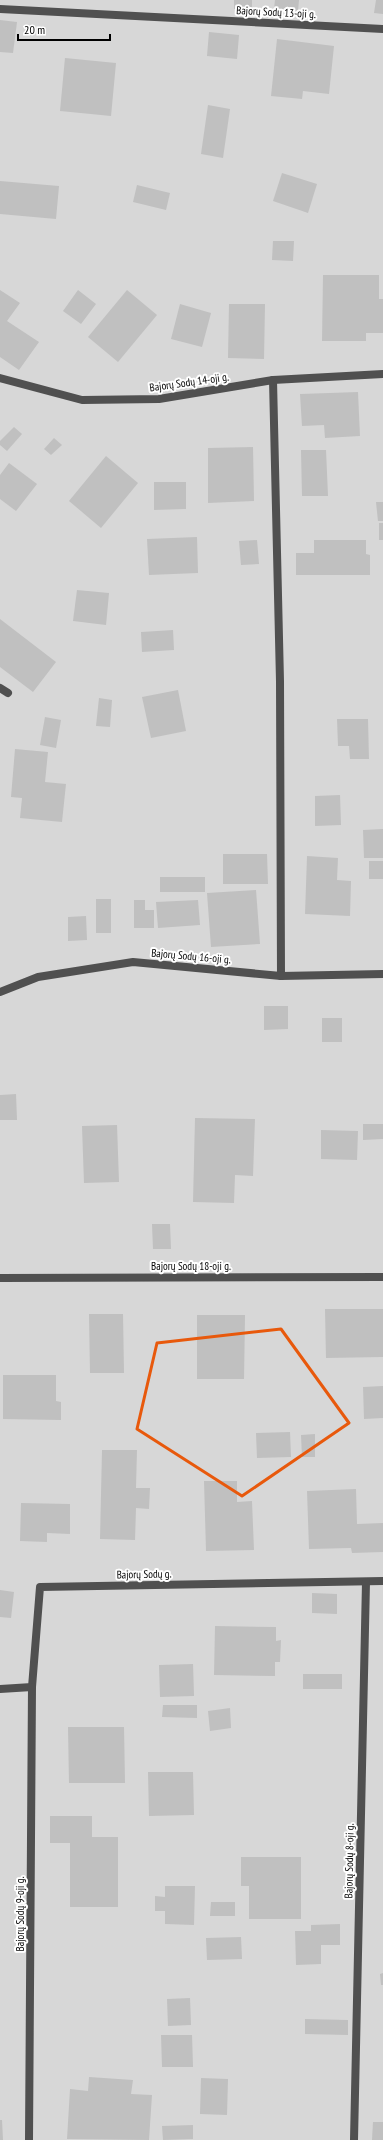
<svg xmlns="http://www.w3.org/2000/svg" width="383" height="2140" font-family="'PT Sans Narrow',sans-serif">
  <rect width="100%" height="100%" fill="#fff"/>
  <rect fill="#d7d7d7" x="0" y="0" width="383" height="2140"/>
  <g fill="#c0c0c0">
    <rect x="234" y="0" width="18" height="9"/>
    <path d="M275,0H299L298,11L274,9Z"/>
    <path d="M376,0H383V14L374,13Z"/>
    <path d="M0,20L17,22L13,53L0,52Z"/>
    <path d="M209,32L239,35L237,59L207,56Z"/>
    <path d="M277,39L334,46L329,94L303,91L302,99L271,96Z"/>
    <path d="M65,58L116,63L111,116L60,111Z"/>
    <path d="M208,105L230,109L223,158L201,154Z"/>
    <path d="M282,173L317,184L308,213L273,201Z"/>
    <path d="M0,181L59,186L56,219L0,214Z"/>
    <path d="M137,185L170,193L166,210L133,202Z"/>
    <path d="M273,241H294L293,261L272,260Z"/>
    <path d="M323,275H379V299H383V333H366V341H322Z"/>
    <path d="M0,290L20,303L7,321L39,342L19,370L0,357Z"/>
    <path d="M78,290L96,304L81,324L63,311Z"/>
    <path d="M127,290L157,315L118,362L88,337Z"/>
    <path d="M180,304L211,313L202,347L171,339Z"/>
    <path d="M229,304H265L264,359L228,358Z"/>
    <path d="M358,392L360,436L325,438L324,425L302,426L300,394Z"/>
    <path d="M14,427L22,434L7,451L0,445V441Z"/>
    <path d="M54,438L62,445L51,455L44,449Z"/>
    <path d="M253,447L254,501L208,503V448Z"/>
    <path d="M301,450H326L328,496H302Z"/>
    <path d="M106,456L138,483L101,528L69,501Z"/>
    <path d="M9,463L37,484L16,511L0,499V475Z"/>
    <path d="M154,482H186V509L154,510Z"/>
    <path d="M376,502H383V521H378Z"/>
    <rect x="379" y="523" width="4" height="17"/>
    <path d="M197,537L198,573L149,575L147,539Z"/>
    <path d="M257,540L259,564L241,565L239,541Z"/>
    <path d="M314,540H366V554L370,555V575H296V553H314Z"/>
    <path d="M77,590L109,593L106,625L73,621Z"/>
    <path d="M0,619L56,662L33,692L0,667Z"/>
    <path d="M173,630L174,650L142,652L141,632Z"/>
    <path d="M178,690L186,731L151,738L142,697Z"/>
    <path d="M99,698L112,700L110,727L96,726Z"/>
    <path d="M45,717L61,720L56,748L40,745Z"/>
    <path d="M337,719H368L369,759H350L349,746H338Z"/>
    <path d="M15,749L48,752L45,782L66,784L62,822L20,818L22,798L11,797Z"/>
    <path d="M340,795L341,825L315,826V796Z"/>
    <path d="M383,829V858H364L363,830Z"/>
    <path d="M223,854H267L268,884H223Z"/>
    <path d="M307,856L338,858L337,880L351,881L350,916L305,914Z"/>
    <rect x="369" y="861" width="14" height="18"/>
    <rect x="160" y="877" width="45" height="15"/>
    <path d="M256,890L260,944L211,947L207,893Z"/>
    <rect x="96" y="899" width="15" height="34"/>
    <path d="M134,900H145V910H154V928H134Z"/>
    <path d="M198,900L200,925L158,928L156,902Z"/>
    <path d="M86,916L87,940L68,941V917Z"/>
    <path d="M264,1006H288V1029L264,1030Z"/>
    <rect x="322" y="1018" width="20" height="24"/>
    <path d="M16,1094L17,1120H0V1095Z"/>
    <path d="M195,1118L255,1119L253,1176L235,1175L234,1203L193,1202Z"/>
    <path d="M363,1124H383V1139L363,1140Z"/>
    <path d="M117,1125L119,1182L84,1183L82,1126Z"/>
    <path d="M321,1130L358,1131L357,1160L321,1159Z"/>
    <path d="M152,1224H170L171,1249H153Z"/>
    <path d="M325,1309H383V1357L326,1358Z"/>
    <path d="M89,1314H123L124,1373H90Z"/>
    <path d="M197,1315H245L244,1379H197Z"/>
    <path d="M3,1375H56V1401L61,1402V1420L3,1419Z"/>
    <path d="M383,1386V1418L364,1419L363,1387Z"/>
    <path d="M290,1432L291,1457L257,1458L256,1433Z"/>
    <path d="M315,1434V1457H302L301,1435Z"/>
    <path d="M102,1450H137L136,1488H150L149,1509L136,1508L135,1540L100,1539Z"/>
    <path d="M204,1481H237V1502L252,1501L254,1550L206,1551Z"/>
    <path d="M356,1489L357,1524L383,1523V1552L352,1553L351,1548L309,1549L307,1491Z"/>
    <path d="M21,1503L70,1504V1534L47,1533V1542L20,1541Z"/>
    <path d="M0,1590L14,1592L11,1618L0,1617Z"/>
    <path d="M312,1593L337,1594V1614L312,1613Z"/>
    <path d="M215,1626L276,1627V1641L281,1640L280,1662H275V1676L214,1675Z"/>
    <path d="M193,1664L194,1696L160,1697L159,1665Z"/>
    <rect x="303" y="1674" width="39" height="15"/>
    <path d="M163,1705H197V1718L162,1717Z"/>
    <path d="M230,1708L231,1728L210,1731L208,1711Z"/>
    <path d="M68,1727H124L125,1783H69Z"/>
    <path d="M148,1772H193L194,1815L149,1816Z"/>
    <path d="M50,1816H92V1837H118V1907H70V1843H50Z"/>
    <path d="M241,1857H301V1919H249V1886H241Z"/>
    <path d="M165,1886H195L194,1925L165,1924V1911H155V1896L165,1897Z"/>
    <path d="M211,1902H235V1916H210Z"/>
    <path d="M340,1924V1945H321V1964L296,1965L295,1931H311V1925Z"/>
    <path d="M241,1937L242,1959L207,1960L206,1938Z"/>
    <path d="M383,1973V1985H381L380,1974Z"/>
    <path d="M190,1998L191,2025L168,2026L167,1999Z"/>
    <path d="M305,2019L348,2020V2035L305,2034Z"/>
    <path d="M161,2035H192L193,2067H162Z"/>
    <path d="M89,2077L133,2080L131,2094L152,2095L149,2140L67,2139L70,2089L88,2091Z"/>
    <path d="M201,2078L228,2079L227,2115L200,2114Z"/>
    <path d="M0,2120H2L3,2140H0Z"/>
    <path d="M373,2122H383V2140H372Z"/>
    <path d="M193,2125V2139L163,2140L162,2126Z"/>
  </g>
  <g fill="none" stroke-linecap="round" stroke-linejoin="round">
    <g stroke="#505050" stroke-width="8">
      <path d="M0,9L383,29"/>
      <path d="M0,378L82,400L159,399L273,380L383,374"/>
      <path d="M273,380L280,681L281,976"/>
      <path d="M0,688L8,693"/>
      <path d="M0,992L38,977L133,962L281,976L383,974"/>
      <path d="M0,1278L383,1277"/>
      <path d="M0,1689L32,1687L40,1587L383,1581"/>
      <path d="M29,2140L32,1687"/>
      <path d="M354,2140L366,1582"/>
    </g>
  </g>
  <path fill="none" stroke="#e8590c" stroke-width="3" stroke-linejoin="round" d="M281,1329L349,1423L242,1496L137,1429L157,1343Z"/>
  <g text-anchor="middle" stroke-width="4" stroke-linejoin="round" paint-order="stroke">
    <g font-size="11" fill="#000" stroke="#fff">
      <text transform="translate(276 12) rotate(3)" y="4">Bajorų Sodų 13-oji g.</text>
      <text transform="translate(189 382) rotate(-8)" y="4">Bajorų Sodų 14-oji g.</text>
      <text transform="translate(191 956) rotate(5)" y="4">Bajorų Sodų 16-oji g.</text>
      <text x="191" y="1270">Bajorų Sodų 18-oji g.</text>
      <text transform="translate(144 1574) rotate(-1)" y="4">Bajorų Sodų g.</text>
      <text transform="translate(349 1861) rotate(-89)" y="4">Bajorų Sodų 8-oji g.</text>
      <text transform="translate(20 1914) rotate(-90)" y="4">Bajorų Sodų 9-oji g.</text>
    </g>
  </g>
  <path d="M18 34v6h92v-6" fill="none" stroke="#000000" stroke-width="2"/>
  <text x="24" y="34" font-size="12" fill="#000000" stroke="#ffffff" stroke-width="3" paint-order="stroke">20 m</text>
</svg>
